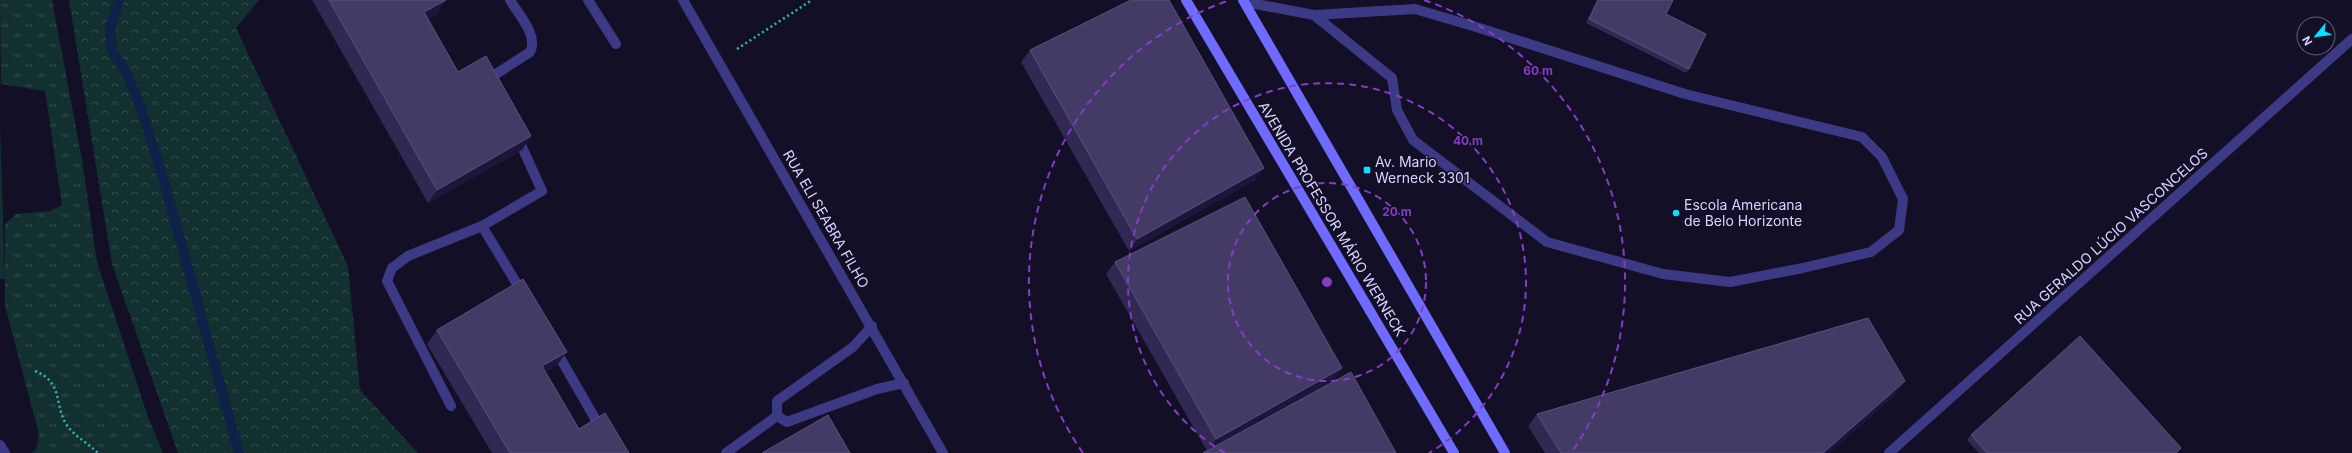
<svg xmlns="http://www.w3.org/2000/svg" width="2352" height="453" font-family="Inter,sans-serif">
  <defs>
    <pattern id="grass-tufts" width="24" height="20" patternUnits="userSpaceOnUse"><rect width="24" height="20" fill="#12302f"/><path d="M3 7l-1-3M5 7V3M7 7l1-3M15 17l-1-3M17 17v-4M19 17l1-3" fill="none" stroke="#344d4e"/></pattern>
    <pattern id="forest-crowns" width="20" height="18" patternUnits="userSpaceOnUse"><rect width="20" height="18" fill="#12302f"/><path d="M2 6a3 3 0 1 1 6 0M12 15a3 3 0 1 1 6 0" fill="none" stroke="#344d4e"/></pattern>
  </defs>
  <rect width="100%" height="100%" fill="#130f26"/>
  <path fill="url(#grass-tufts)" d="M0,0H52L82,160L97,262L148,417L163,453H31L36,450L39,434L5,306V224L16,214L50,211L62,205L45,91L1,84Z"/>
  <path fill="url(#forest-crowns)" d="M69,0H259L236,28L348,266L360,390L418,453H178L112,264Z"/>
  <path fill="#12302f" d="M0,124L5,279H0Z"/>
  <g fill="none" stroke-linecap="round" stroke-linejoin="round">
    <path stroke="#0c2248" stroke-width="10" d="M119,0L110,28L112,50L128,76L142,111L163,178L239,453"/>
    <g stroke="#2fb8b0" stroke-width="2.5" stroke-dasharray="2 3" stroke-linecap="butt">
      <path d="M737,49L812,0"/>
      <path d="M35,371C63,382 54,403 66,424C74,436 88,443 98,453"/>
    </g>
    <g stroke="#3d3a85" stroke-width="10">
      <path d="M588,0L616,44"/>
      <path d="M1245,2L1314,15L1415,9L1473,26L1685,94L1862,137L1882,157L1903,199L1899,230L1871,252L1803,268L1730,282L1663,274L1547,242L1413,140L1397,110L1392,78L1314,15"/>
      <path d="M491,84L490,82L496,74L530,52C539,36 518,14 510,0"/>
      <path d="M482,226L542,191L517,136"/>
      <path d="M872,326L853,347L777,401V416L787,422L877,389L904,383"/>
      <path d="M555,349L615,453"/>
      <path d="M451,406L387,281L392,268L408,256L482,226L523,294"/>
      <path d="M0,445L5,453"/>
      <path d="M726,453L777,416"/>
    </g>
    <g stroke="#3d3a85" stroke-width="10">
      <path d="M683,0L943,453"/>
      <path d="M1889,453L2352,39"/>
    </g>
    <g stroke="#6f6bff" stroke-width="10">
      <path d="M1186,0L1454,453"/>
      <path d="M1243,0L1505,453"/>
    </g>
  </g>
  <g fill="#312854">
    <path d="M312,0H446L437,14L428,19L458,72L531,136L522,150L428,203Z"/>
    <path d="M1597,0H1647L1649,1V0H1673L1666,14L1689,69L1686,73L1586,23Z"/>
    <path d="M1030,50L1264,168L1255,180L1129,251L1021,62Z"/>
    <path d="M1115,262L1342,368L1334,380L1207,451L1106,274Z"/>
    <path d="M437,330L557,365L545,372L579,429L629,453H492L427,344Z"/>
    <path d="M1897,393L1829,453H1545L1528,426L1537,414Z"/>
    <path d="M1971,435L2178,453H1979L1967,440Z"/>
  </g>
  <g fill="#1d163a">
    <path d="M446,0L437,14L415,26L424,12Z"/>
    <path d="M531,136L522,150L428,203L437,190Z"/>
    <path d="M1264,168L1255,180L1129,251L1137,239Z"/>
    <path d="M567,352L557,365L532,380L542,366Z"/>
    <path d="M1342,368L1334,380L1208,451L1216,439Z"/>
    <path d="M1905,381L1897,393L1829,453H1823Z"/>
  </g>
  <g fill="#433a66" stroke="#5a527e">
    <path d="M329,0H446L424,12L458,72L486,56L531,136L437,190Z"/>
    <path d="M1131,0H1169L1264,168L1137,239L1030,50Z"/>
    <path d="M1598,0H1647L1649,1L1650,0H1673L1666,14L1706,34L1689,69L1589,19Z"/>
    <path d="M1245,197L1342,368L1216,439L1115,262Z"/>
    <path d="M523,279L567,352L542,366L579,429L605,413L629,453H510L437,330Z"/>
    <path d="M1868,318L1905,381L1823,453H1561L1537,414Z"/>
    <path d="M2080,336L2181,448L2176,453H1987L1971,435Z"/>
    <path d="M1351,372L1396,453H1203Z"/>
    <path d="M828,415L850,453H762Z"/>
  </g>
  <g fill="none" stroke="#843dc5" stroke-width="2" stroke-dasharray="7 5">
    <circle cx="1327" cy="282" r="99"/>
    <path d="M1225 453A199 199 0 1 1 1429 453"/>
    <path d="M1083 453A298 298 0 0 1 1230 0M1424 0A298 298 0 0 1 1571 453"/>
  </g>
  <g fill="#00e5ff" stroke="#130f26" stroke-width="1.5">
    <rect x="1363" y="166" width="8" height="8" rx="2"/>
    <circle cx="1676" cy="213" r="4"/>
  </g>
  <g text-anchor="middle" stroke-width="3" stroke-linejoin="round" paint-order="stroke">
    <g font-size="14" fill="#d9d4ff" stroke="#130f26" text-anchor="start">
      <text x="1375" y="167">Av. Mario<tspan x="1375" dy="16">Werneck 3301</tspan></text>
      <text x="1684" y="210">Escola Americana<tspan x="1684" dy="16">de Belo Horizonte</tspan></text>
    </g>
    <g font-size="14" fill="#d9d4ff" stroke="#130f26">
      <text transform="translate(826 219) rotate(60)" y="5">RUA ELI SEABRA FILHO</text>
      <text transform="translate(1332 219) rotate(59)" y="5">AVENIDA PROFESSOR MÁRIO WERNECK</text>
      <text transform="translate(2111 236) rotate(-42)" y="5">RUA GERALDO LÚCIO VASCONCELOS</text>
    </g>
  </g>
  <circle cx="1327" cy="282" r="6" fill="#843dc5" stroke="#130f26" stroke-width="2"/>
  <g font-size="12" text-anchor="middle" font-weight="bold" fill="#843dc5" stroke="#130f26" stroke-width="3" stroke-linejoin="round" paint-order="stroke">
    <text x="1538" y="75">60 m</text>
    <text x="1468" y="145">40 m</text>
    <text x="1397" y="216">20 m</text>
  </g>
  <g transform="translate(2316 36) rotate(241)"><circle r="19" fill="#130f26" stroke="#625e7d"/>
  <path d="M0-3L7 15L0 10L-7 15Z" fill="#00e5ff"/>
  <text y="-6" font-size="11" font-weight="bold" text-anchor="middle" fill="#d9d4ff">N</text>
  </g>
</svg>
